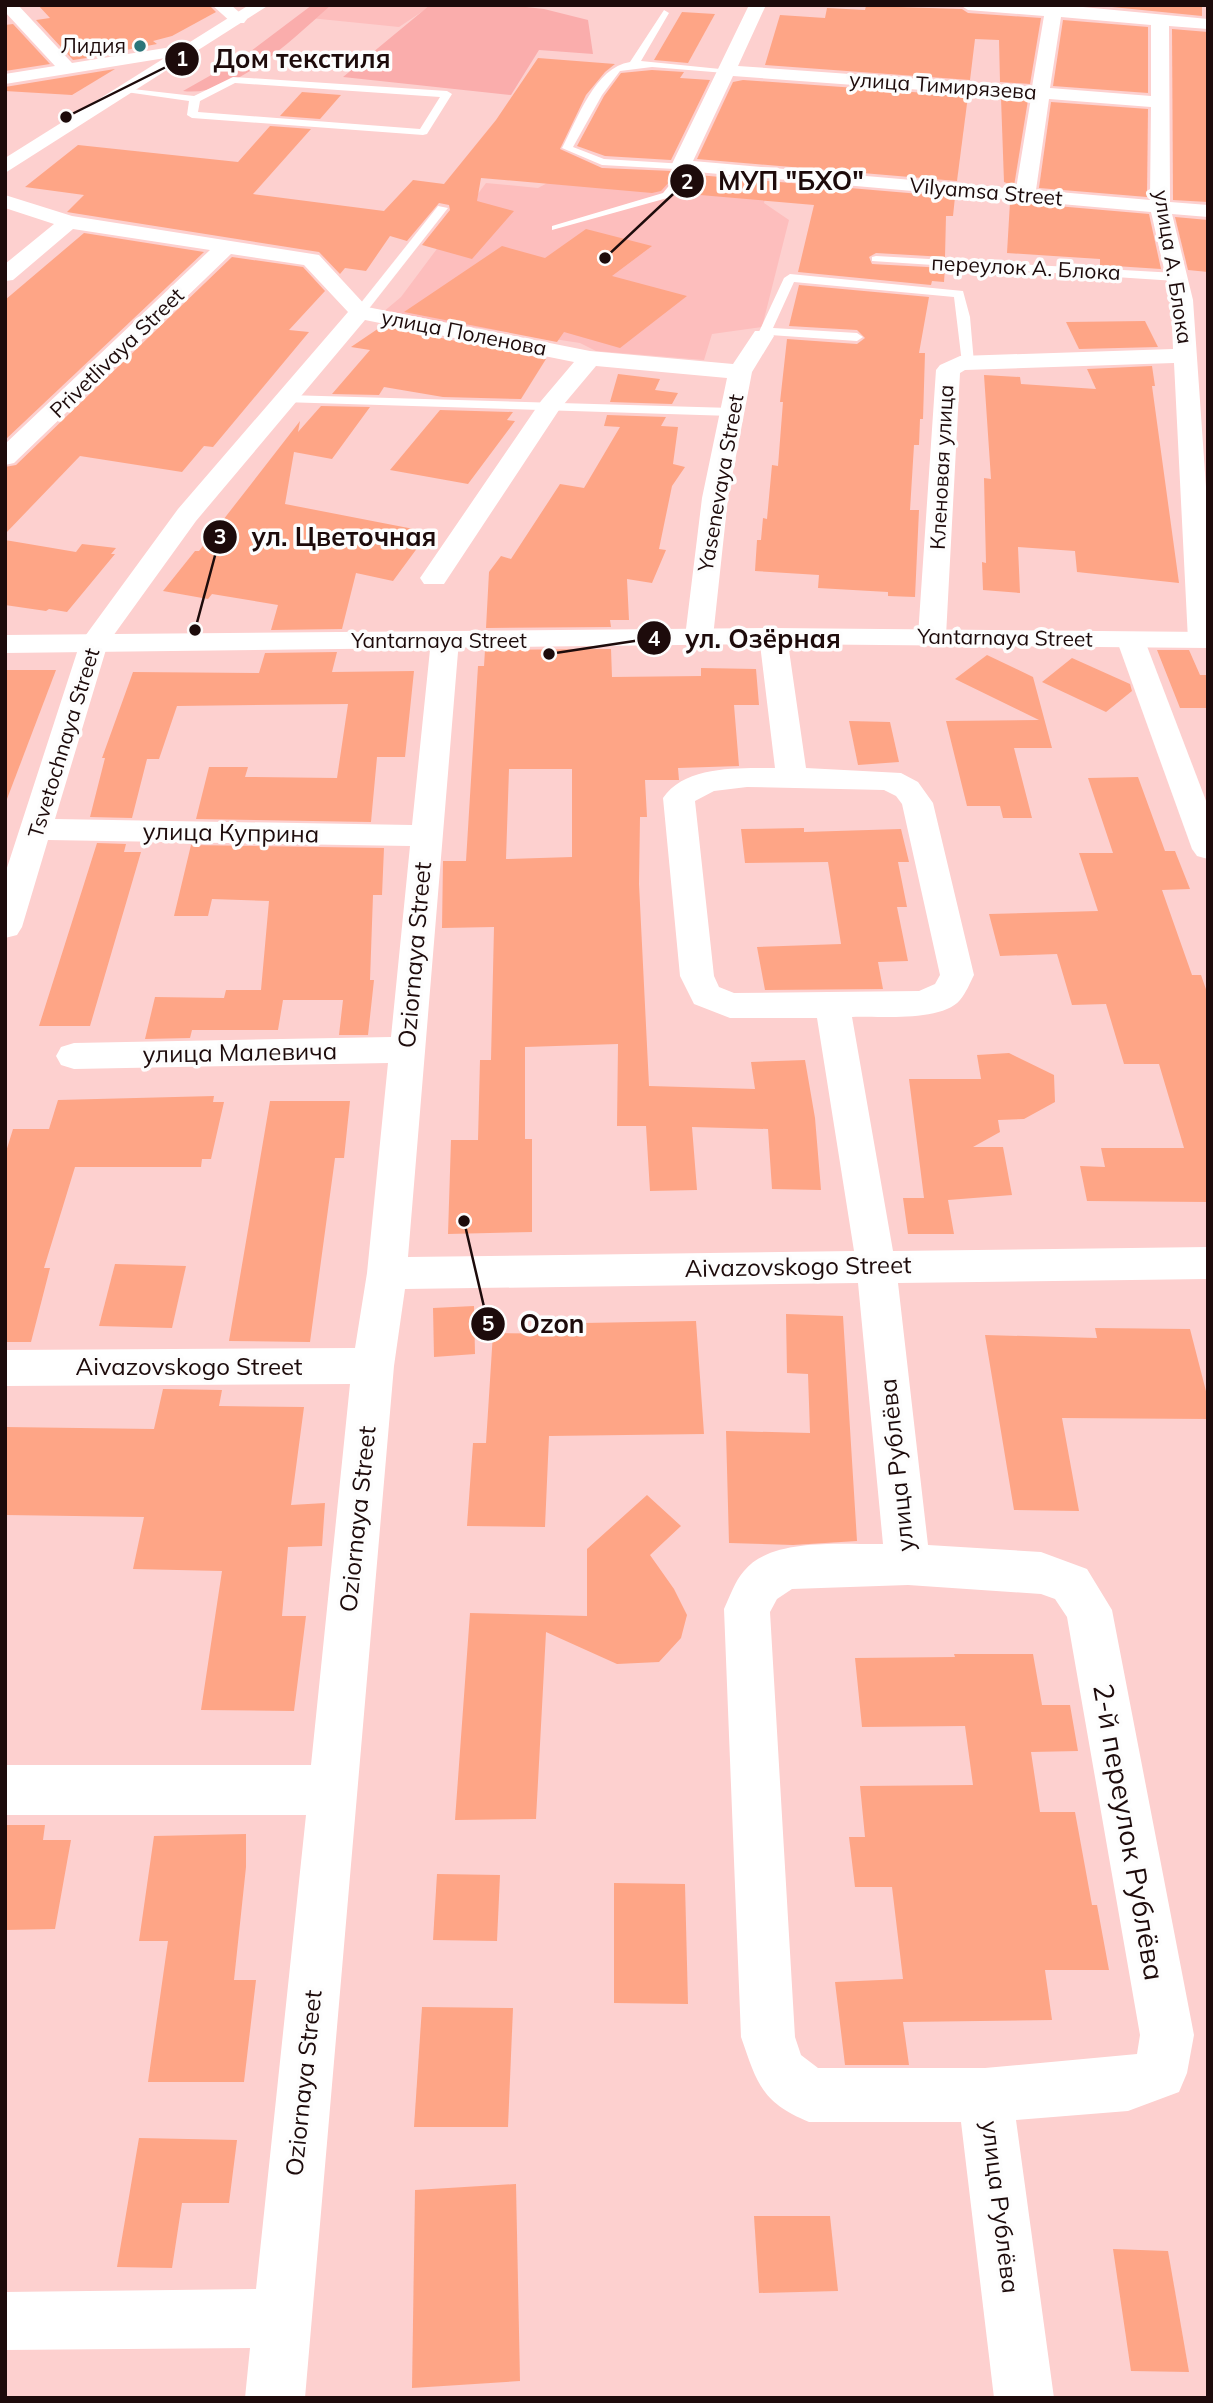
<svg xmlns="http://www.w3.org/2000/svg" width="1213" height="2403" font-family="Mulish,sans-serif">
  <rect width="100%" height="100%" fill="#fdd0cf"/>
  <g fill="#fdbebd">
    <path d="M324,5H432L399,27L310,18Z"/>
    <path d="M588,167L769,183L764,203L789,220L762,327L712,334L704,360L596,351L580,343L382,313L401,297L486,183L538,188L568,172Z"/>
  </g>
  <g fill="#faadac">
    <path d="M312,5H331C295,37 234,98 183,91L243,57Z"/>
    <path d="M430,5H507L544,9L588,20L593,54L539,50L511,95L343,77Z"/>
  </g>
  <g fill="#fea586" fill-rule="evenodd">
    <path d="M38,5H209L216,12L172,36L153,41L157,44L126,50L108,47L113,54L73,60L36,20L50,18Z"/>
    <path d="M1092,5H1202V16Z"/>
    <path d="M866,6L962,9L968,13L1041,18L1030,84L1000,82L999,40L975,39L970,80L765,65L780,15L825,18L827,8L865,10Z"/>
    <path d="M682,12L715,14L688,63L654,60Z"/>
    <path d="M1063,20L1148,27V93L1053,86Z"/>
    <path d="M13,24L50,64L5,71V25Z"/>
    <path d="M1172,29L1208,32V202L1173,200Z"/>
    <path d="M538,58L615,64L605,72L586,95L560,149L602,168L672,171L670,181L661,191L652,193L481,178L477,201L514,211L472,259L422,245L450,210L449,205L439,203L407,241L390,236L366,271L345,268L340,274L319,252L73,213L67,212L84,195L25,187L78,145L238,162L270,126L311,129L253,194L384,211L413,180L444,184L496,120Z"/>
    <path d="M115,69L72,95L5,91V87Z"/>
    <path d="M652,70L684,72L680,78L710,80L671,160L605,156L577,146L604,96L621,73Z"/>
    <path d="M743,80L968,96L957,181L697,159L733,82Z"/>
    <path d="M302,92L341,95L320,119L280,116Z"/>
    <path d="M1001,98L1028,100L1014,186L1004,182Z"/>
    <path d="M1051,102L1148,109L1147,197L1039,188Z"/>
    <path d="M686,174L955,197L953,216H946L945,257L876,253L869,257L872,264L945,268L944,282L932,281L931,285L798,272L814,205L677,193L684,185Z"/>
    <path d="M1010,202L1149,214L1161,269L1100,265V259L1007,253Z"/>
    <path d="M1175,217L1208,220V272L1188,270Z"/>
    <path d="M586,229L652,246L612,276L687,296L620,348L564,332L557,342L404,312L502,246L545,258Z"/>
    <path d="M84,233L204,252L5,440V300Z"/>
    <path d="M232,257L303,267L325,291L289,330L309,332L213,447L204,446L182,472L80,456L5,534V467L16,465Z"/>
    <path d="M799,285L929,297L919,353H925L923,419H920L919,445H914L910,510H919L915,597L888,596V592L818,588L819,575L755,571L757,540H761L763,518L767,519L772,465L778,466L783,402H780L787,339L857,344L865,338L857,330L789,326Z"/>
    <path d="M1145,321L1158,347L1079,349L1066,322Z"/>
    <path d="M382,326L546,359L521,399L443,397L384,387L379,395L332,394L370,350L351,347Z"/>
    <path d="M1152,366L1155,386H1152L1179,583L1077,572L1075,551L1018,547L1020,593L983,590L982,562L986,563L984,478L991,479L984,375L1020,377L1021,384L1096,389L1087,369Z"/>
    <path d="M618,374L660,379L655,390L678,393L672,404L610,402Z"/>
    <path d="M321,406L370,407L332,459L294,452L285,504L429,532L393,581L356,573L342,629L271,630L278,605L212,594L208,599L163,591L195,551H199L300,421L298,432Z"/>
    <path d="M440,410L513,412L507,420L515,421L468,484L390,470Z"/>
    <path d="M607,415L666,417L661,426L678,427L673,464L685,467L672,486L659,549L666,550L652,583L627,579L629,620H610L611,627L486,628L489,572L501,556L511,559L560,484L584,488L620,427L604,426Z"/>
    <path d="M5,540L76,552L82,544L116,548L111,554H115L67,612L49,609L46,611L5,605Z"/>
    <path d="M611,649L612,677L701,676V668L756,669L759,705H734L739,766L678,768L679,780H645L647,817H640L639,884L649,1086L755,1089L751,1062L805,1060L815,1118L821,1190L772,1189L768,1129L692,1127L697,1190L650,1191L646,1126H617L618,1044L525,1047V1139H532V1232L448,1234L451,1140H478L480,1060H491L494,927L442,928L443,861H466L478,666H484L485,650ZM509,769H572V857L506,859Z"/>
    <path d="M1157,650H1189L1200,675H1208V708H1180Z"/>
    <path d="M337,652L332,672L414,671L405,757H377L371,822L196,819L209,767H248L245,777L337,778L348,704L177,706L159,759H147L132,818L90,817L105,758H102L133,672L259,673L265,653Z"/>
    <path d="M987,655L1033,677L1052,748H1014L1032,818H1003L1000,806H967L946,721L1039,720L955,679Z"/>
    <path d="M1072,658L1130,684L1132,691L1106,712L1042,682Z"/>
    <path d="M5,670H56L7,799H5Z"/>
    <path d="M849,721L890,722L899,762L858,765Z"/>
    <path d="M1138,777L1165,851H1175L1190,889L1162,890L1192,975H1201L1208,995V1202L1087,1201L1080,1166L1105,1167L1101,1148H1184L1159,1064H1124L1106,1004L1072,1005L1057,954L1000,956L989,914L1098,911L1079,853H1113L1088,778Z"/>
    <path d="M804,828V832L901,829L909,862H898L907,907H897L908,961L878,962L883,989L765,990L757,947L841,944L828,862L745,863L741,829Z"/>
    <path d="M97,843L126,844L124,852H141L90,1026H39Z"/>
    <path d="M191,845L384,848L382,895H373L370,980H374L368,1035H339L343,1000H283L278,1030H192L190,1038L145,1039L155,997L224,998L226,990H261L269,901L212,899L208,916H174Z"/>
    <path d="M1009,1053L1054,1075L1055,1102L1024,1119L998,1120L1000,1132L973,1147H1003L1012,1195L948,1200L954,1234H908L903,1198H924L909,1079H981L977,1055Z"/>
    <path d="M214,1096L213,1102H224L211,1159H202L201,1167H75L44,1268H50L31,1342H5V1155L13,1129H49L58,1100Z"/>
    <path d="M270,1101H350L344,1158H335L310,1342L229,1341Z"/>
    <path d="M115,1264L186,1266L172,1328L99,1326Z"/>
    <path d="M474,1306L475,1354L434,1357L433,1308Z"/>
    <path d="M786,1314L843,1316L857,1541L793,1545L729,1543L726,1431L810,1433L808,1374L787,1373Z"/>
    <path d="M696,1321L704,1434L549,1436L545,1527L467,1526L473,1443H486L493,1333L583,1334V1323Z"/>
    <path d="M1095,1328L1190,1329L1208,1399V1419L1062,1418L1079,1511L1014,1510L985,1335L1097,1338Z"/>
    <path d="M163,1389L222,1390L219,1406L304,1407L291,1505L325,1503L322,1546L288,1547L282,1616H306L294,1711L201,1710L222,1571L133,1569L144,1517L5,1515V1427L154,1429Z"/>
    <path d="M647,1495L681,1526L650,1555L674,1589L687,1615L681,1638L659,1662L617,1664L546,1632L536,1819L455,1820L470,1613L587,1616V1549Z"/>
    <path d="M954,1654H1033L1042,1705H1070L1078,1751L1031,1752L1040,1812H1075L1092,1905H1097L1109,1970H1045L1052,2020L903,2022L909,2065H845L835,1982L903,1979L892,1887H855L849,1837H865L860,1786L973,1785L965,1726L862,1727L855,1658L955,1657Z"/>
    <path d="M5,1825H45L43,1840H71L55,1929L5,1930Z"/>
    <path d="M246,1834V1867L234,1980H256L244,2082H148L168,1941H139L154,1836Z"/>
    <path d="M437,1874L500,1875L497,1941L433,1940Z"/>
    <path d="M614,1883L685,1884L688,2004L614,2003Z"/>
    <path d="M422,2007L513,2008L508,2127H414Z"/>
    <path d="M139,2138L237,2140L229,2203H182L172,2268L117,2267Z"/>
    <path d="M516,2184L520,2381L412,2388L415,2190Z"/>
    <path d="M754,2216H830L838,2291L759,2293Z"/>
    <path d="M1113,2249L1168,2251L1189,2372L1131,2371Z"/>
  </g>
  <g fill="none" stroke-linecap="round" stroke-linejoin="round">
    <g fill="#fff" fill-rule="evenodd">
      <path d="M664,10L669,13L641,61L730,70L725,73L652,67L620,71L602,95L573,147L604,159L685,164L682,183L671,197L552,230V226L663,193L672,182L675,169L602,165L562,148C577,120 595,67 630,62Z"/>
      <path d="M233,77L447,91L452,94L427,134L423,135L192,118L187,115L189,101L119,91L124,88L194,96ZM235,83L440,97L420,129L198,112L200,101Z"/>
      <path d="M438,206L448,208L364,315H356V309Z"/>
      <path d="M876,256L1176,273L1182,277L1176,281L872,261V257Z"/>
      <path d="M790,274L963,291L970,317L974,363L968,367L962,363L954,297L794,282L773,328L857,333L863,337L857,341L770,335L767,339H759L757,336L784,278Z"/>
      <path d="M287,395L732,408L739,412L732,416L282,402V396Z"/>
    </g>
    <g fill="#fff" fill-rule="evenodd">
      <path d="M5,5H18L72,63L190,44L199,49L190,54L5,84V74L55,66L5,12Z"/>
      <path d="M212,5H231L247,19L244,23H232Z"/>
      <path d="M749,5H766L738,66L1032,87L1044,16L968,10L960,5H1062L1208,19V29L1169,26L1170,202L1208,205V217L1172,214L1193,300L1208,516V647L1192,646L1188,640L1174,363L965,370L960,373L946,636L942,642L932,644L922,642L918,636L936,370L940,365L960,356L1173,349L1171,300L1151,212L674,170L671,166ZM1061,17L1151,25V96L1050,88ZM733,76L1031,98L1016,189L693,161ZM1049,99L1151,107L1150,200L1036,190Z"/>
      <path d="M5,195L72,216L319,255L367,307L590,351L733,364L755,331H771L774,336L752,372L728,498L713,637L709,643L699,645L689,643L685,637L702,498L727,378L596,366L559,410L444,584H424L420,578L541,401L574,362L365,320L196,521L108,643L55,819L412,825L431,640L435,634L445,632L455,634L459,640L408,1257L854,1251L817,1018H730L694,1004L680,976L663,798C685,765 740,768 775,768L759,636L763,630L773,628L783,630L787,636L806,768L901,773L918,782L933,803L974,975C970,983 966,993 960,1000C942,1022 879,1016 852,1017L893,1251L1208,1247V1279L898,1283L928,1545L1041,1552L1087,1569L1112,1610L1194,2035L1187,2073L1179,2092L1128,2111L1016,2120L1054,2398H994L961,2122H809C761,2102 757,2083 741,2037L724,1609C730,1596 735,1581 744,1571C771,1537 844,1545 883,1544L858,1283L405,1289L394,1366L305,2398H245L250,2348L5,2350V2292L256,2289L306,1815H5V1765H311L350,1384L5,1386V1350L355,1348L367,1273L388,1063L74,1069L61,1065L56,1056L61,1047L74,1043L391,1037L410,846L48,840L22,927L17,935L5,938V874L80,643L178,509L348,312L304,265L231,254L14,463L5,465V444L210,250L73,229L13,280L5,281V264L54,224L5,208ZM747,787L884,790L896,796L902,804L940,975L935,984L919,991L734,993L719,987L714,976L695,801L714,791ZM908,1585L1041,1594L1055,1599L1067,1617L1140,2035L1137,2054L985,2068H818L801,2055L795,2037L770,1612L777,1599L792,1589Z"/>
      <path d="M1131,633L1141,635L1145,641L1208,806V859L1197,856L1192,849L1117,641L1121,635Z"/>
    </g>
    <g fill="#fff" fill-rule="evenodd">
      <path d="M249,5H269L5,173V158Z"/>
      <path d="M773,628L1208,632V648L773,644L5,653V635Z"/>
    </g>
  </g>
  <circle fill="#2b7579" stroke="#fdfdfd" stroke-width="2.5" cx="140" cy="46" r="7"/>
  <g text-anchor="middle" stroke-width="7" stroke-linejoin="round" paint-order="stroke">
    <g font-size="21" fill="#1d0b0b" stroke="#fdfdfd" text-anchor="end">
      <text x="126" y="53">Лидия</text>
    </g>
    <g font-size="21" fill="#1d0b0b" stroke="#fdfdfd">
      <text transform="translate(943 86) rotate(4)" y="7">улица Тимирязева</text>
      <text transform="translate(986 192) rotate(5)" y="7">Vilyamsa Street</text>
      <text transform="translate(1173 267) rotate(81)" y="7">улица А. Блока</text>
      <text transform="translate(1026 268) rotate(3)" y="7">переулок А. Блока</text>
      <text transform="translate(464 333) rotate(11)" y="7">улица Поленова</text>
      <text transform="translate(117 353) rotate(-44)" y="7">Privetlivaya Street</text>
      <text transform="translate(942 467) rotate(-87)" y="7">Кленовая улица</text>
      <text transform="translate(721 483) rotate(-80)" y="7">Yasenevaya Street</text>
      <text transform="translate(1005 638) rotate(1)" y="7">Yantarnaya Street</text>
      <text x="439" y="648">Yantarnaya Street</text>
      <text transform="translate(64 743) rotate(-73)" y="7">Tsvetochnaya Street</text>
    </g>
    <g font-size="24" fill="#1d0b0b" stroke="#fdfdfd">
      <text transform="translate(231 833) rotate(1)" y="8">улица Куприна</text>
      <text transform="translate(415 955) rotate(-85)" y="8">Oziornaya Street</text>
      <text transform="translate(240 1053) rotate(-1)" y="8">улица Малевича</text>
      <text transform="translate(798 1267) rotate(-1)" y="8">Aivazovskogo Street</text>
      <text x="189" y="1375">Aivazovskogo Street</text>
      <text transform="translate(897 1465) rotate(-96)" y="8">улица Рублёва</text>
      <text transform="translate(358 1519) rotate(-84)" y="8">Oziornaya Street</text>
      <text transform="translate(304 2083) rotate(-84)" y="8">Oziornaya Street</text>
      <text transform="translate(1000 2207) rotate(83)" y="8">улица Рублёва</text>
    </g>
    <g font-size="28" fill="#1d0b0b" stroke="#fdfdfd">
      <text transform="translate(1129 1832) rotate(80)" y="10">2-й переулок Рублёва</text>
    </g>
  </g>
  <path fill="none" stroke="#1d0b0b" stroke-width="2.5" d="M66 117L182 59M605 258L687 181M195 630L220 537M549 654L654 638M464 1221L488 1324"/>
  <g fill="#1d0b0b" stroke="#fdfdfd" stroke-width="2.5">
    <circle cx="66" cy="117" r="7"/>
    <circle cx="605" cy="258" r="7"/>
    <circle cx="195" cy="630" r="7"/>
    <circle cx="549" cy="654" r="7"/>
    <circle cx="464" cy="1221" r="7"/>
    <circle cx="182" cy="59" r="18"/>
    <circle cx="687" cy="181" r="18"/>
    <circle cx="220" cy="537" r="18"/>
    <circle cx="654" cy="638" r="18"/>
    <circle cx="488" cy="1324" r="18"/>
  </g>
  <g font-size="21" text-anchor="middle" font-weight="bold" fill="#fff">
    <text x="182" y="66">1</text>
    <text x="687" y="189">2</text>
    <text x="220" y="544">3</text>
    <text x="654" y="646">4</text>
    <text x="488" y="1331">5</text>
  </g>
  <g font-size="26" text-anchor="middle" font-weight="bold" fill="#1d0b0b" stroke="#fdfdfd" stroke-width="7" stroke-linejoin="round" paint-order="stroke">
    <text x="302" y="68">Дом текстиля</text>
    <text x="791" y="190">МУП "БХО"</text>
    <text x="344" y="546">ул. Цветочная</text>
    <text x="763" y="648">ул. Озёрная</text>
    <text x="552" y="1333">Ozon</text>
  </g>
  <rect width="1213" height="2403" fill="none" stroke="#1d0b0b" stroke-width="14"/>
</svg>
